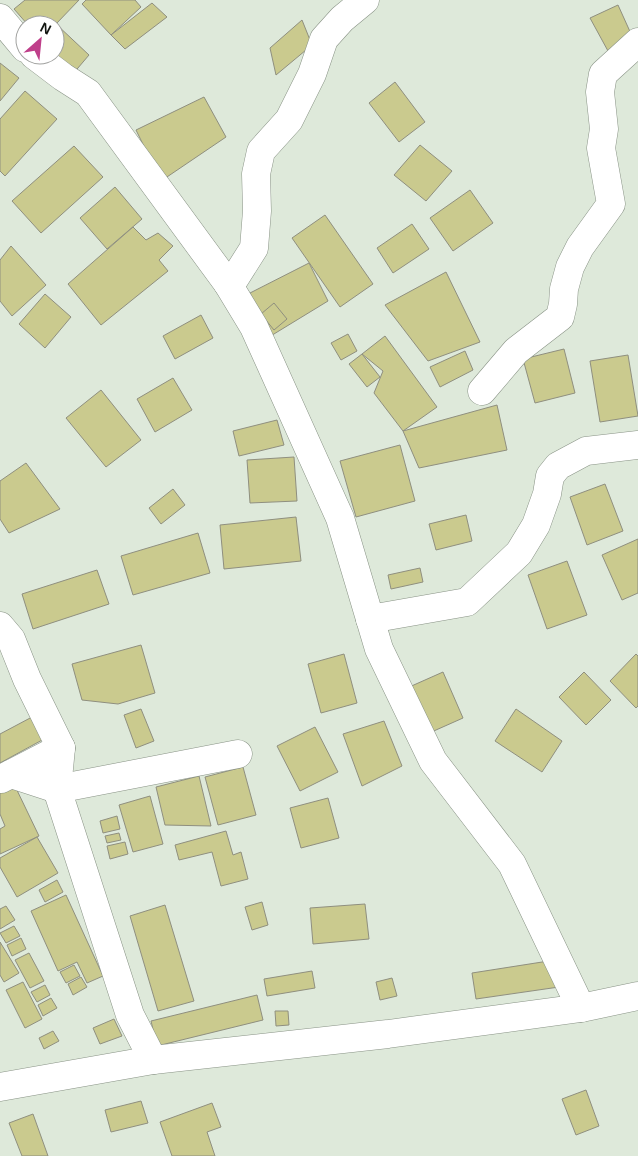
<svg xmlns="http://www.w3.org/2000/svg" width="638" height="1156" font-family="Arial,sans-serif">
  <rect width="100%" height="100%" fill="#dee9da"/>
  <g fill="#caca8e" stroke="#8f8f7f">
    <path d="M25,0H79L56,24L89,55L72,75L55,55V25H28L14,9Z"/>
    <path d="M86,0H135L141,7L111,35L82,4Z"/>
    <path d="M152,3L167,17L125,49L111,35Z"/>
    <path d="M618,5L632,36L608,51L590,18Z"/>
    <path d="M302,20L312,45L276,75L270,48Z"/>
    <path d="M0,63L19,78L0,101Z"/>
    <path d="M395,82L425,122L399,142L369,103Z"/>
    <path d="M25,91L57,119L5,176L0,171V119Z"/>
    <path d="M204,97L226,137L161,181L136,130Z"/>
    <path d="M420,145L452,171L426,201L394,175Z"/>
    <path d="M74,146L103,177L41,233L12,201Z"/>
    <path d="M115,187L142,219L107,249L80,218Z"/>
    <path d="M470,190L493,223L453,251L430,218Z"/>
    <path d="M325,215L373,284L340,307L292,238Z"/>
    <path d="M412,224L429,249L393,273L377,248Z"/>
    <path d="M133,227L146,240L158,233L173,246L159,260L168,271L101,325L68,284Z"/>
    <path d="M11,246L46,285L12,316L0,301V260Z"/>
    <path d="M309,263L328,301L269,337L250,293Z"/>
    <path d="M446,272L480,342L428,361L385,305Z"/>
    <path d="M45,294L71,317L45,348L19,324Z"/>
    <path d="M274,303L287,319L274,330L261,314Z"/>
    <path d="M201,315L213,338L175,359L163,336Z"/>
    <path d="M348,334L357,351L341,360L331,343Z"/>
    <path d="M385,336L437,407L403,431L374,393L383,371L362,354Z"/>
    <path d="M564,349L575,393L535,403L523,359Z"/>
    <path d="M465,351L473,370L440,387L430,367Z"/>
    <path d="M362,354L380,377L367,387L349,364Z"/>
    <path d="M628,355L638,416L600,422L590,361Z"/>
    <path d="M173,378L192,410L155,432L137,399Z"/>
    <path d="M101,390L141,440L106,467L66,418Z"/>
    <path d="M497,405L507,450L419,468L403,431Z"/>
    <path d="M277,420L284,445L239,456L233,431Z"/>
    <path d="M400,445L415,501L356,517L340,461Z"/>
    <path d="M294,457L297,501L250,503L247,460Z"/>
    <path d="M26,463L60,509L9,533L0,519V481Z"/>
    <path d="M605,484L623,531L587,545L570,497Z"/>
    <path d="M173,489L185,505L161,524L149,508Z"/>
    <path d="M466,515L472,541L436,550L429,524Z"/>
    <path d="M296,517L301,561L224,569L220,525Z"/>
    <path d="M198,533L210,573L133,595L121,556Z"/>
    <path d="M638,539V593L622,600L602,555Z"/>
    <path d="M567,561L587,615L547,629L528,575Z"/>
    <path d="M420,568L423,582L391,589L388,575Z"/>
    <path d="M97,570L109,604L33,629L22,594Z"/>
    <path d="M141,645L155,693L118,704L82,700L72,664Z"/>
    <path d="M344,654L357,703L321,713L308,664Z"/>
    <path d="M636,654L638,656V706L636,708L610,681Z"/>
    <path d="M443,672L463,718L427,734L407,688Z"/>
    <path d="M584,672L611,700L586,725L559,697Z"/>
    <path d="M141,709L154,741L136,748L124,715Z"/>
    <path d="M516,709L562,741L542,772L495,741Z"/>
    <path d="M32,717L44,739L0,763V734Z"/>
    <path d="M384,721L402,766L362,786L343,734Z"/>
    <path d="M315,727L338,772L300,791L277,746Z"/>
    <path d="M243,767L256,815L218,825L205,777Z"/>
    <path d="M199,776L211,826L165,825L156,787Z"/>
    <path d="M14,784L39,836L0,854V829L5,826L0,814V790Z"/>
    <path d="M150,796L163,844L133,852L119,805Z"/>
    <path d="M328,798L339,838L301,848L290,808Z"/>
    <path d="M117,816L120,829L103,833L100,821Z"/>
    <path d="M226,831L233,855L241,852L248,879L221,886L212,852L179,860L175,845Z"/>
    <path d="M119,833L121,840L107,843L105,836Z"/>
    <path d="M37,837L58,873L17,897L0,867V858Z"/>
    <path d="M125,842L128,854L110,859L107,846Z"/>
    <path d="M57,880L63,892L45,902L39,890Z"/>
    <path d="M66,895L103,976L87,983L77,962L58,971L31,911Z"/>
    <path d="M262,902L268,925L252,930L245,907Z"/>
    <path d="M365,904L369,939L313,944L310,908Z"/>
    <path d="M165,905L194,1001L158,1011L130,916Z"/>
    <path d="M6,906L15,920L0,929V909Z"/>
    <path d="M14,926L20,936L6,943L0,933Z"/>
    <path d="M21,938L26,949L12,956L7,945Z"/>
    <path d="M0,942L19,973L4,982L0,975Z"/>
    <path d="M29,953L44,981L30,988L15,960Z"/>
    <path d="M555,960L559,987L476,999L472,973Z"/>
    <path d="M74,965L80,976L66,983L60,972Z"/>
    <path d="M312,971L315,988L267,996L264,979Z"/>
    <path d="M81,977L87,987L73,995L68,984Z"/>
    <path d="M392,978L397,996L380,1000L376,982Z"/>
    <path d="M23,982L42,1019L25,1028L6,990Z"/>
    <path d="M45,985L50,995L37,1002L31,992Z"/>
    <path d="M257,995L263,1020L157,1046L151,1021Z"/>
    <path d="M51,998L57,1008L43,1016L38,1005Z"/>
    <path d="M275,1011H288L289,1025L276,1026Z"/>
    <path d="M114,1019L122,1036L100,1044L93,1028Z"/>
    <path d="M53,1031L59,1041L44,1049L39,1038Z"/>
    <path d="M586,1090L599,1126L576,1135L562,1099Z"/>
    <path d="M141,1101L148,1123L111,1132L105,1110Z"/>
    <path d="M212,1103L221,1127L207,1132L215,1156H172L160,1122Z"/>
    <path d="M33,1114L48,1156H22L9,1123Z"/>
  </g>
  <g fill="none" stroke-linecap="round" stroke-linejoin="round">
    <defs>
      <g id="minor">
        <path d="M0,18L25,48"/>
        <path d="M34,55L63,77L88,93L228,284L254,327L340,518L379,649L433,761L512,864L581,1008"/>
        <path d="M228,284L235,278L254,248L257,211L256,174L261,151L289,120L312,74L324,39L342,19L365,0"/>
        <path d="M482,391L516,351L560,317L563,304L564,289L570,267L580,247L611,204L601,148L604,129L600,92L603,74L638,42"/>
        <path d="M370,619L467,602L519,553L536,525L547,494L550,476L558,466L586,451L638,445"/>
        <path d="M0,626L11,639L27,679L61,748L57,789L130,1015L153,1060"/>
        <path d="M11,774L57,789L238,754"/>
        <path d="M1,779L61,748"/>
        <path d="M0,1087L153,1060L388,1034L581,1008L638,996"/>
      </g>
    </defs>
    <use href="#minor" stroke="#899386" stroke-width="29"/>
    <use href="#minor" stroke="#fff" stroke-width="28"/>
  </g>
  <g transform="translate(40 40) rotate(27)"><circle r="24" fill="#ffffff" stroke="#a0a19f"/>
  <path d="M0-4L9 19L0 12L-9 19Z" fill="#bf3f8a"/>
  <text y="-8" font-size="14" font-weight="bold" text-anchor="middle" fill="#111510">N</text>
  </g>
</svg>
